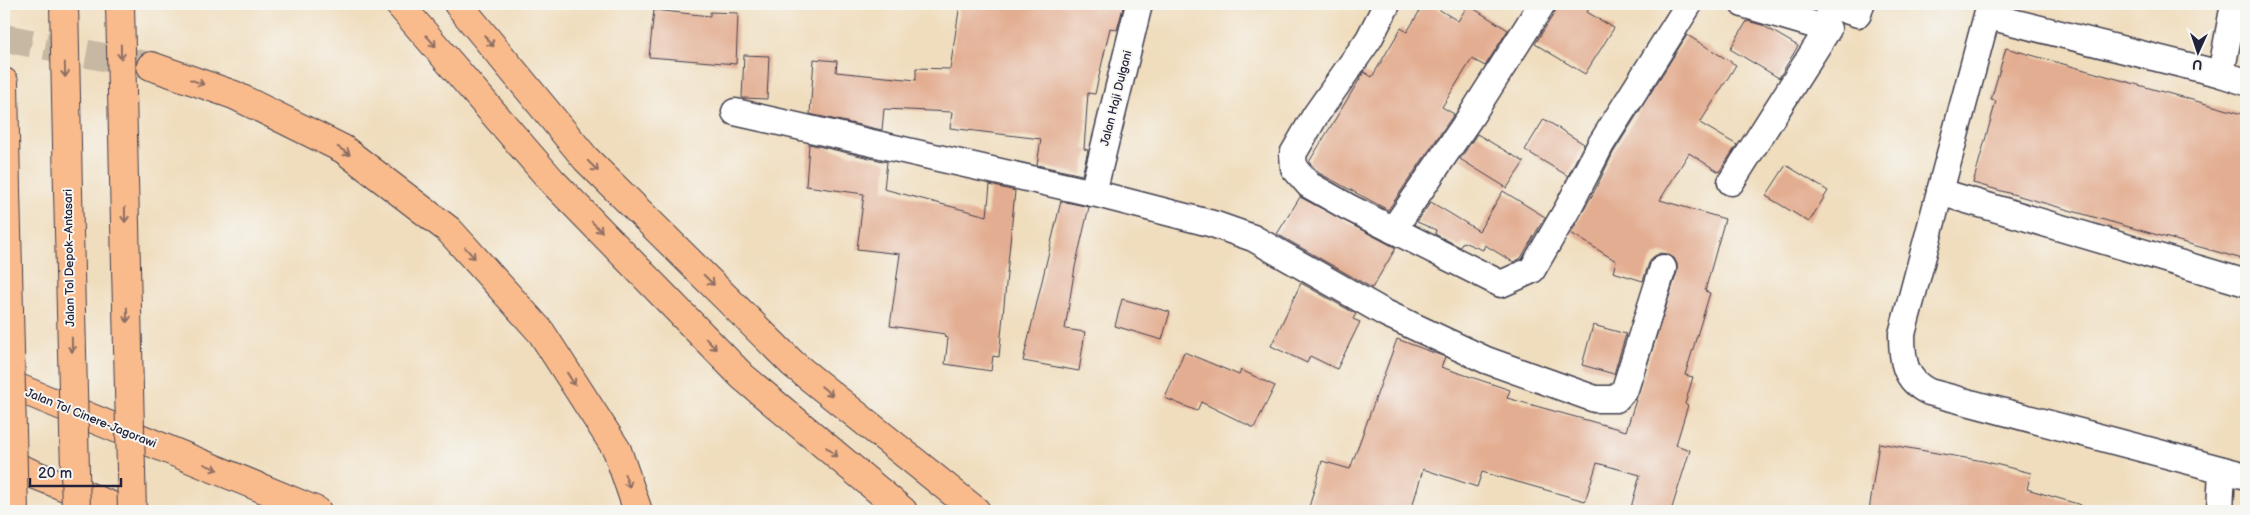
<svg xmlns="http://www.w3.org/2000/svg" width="2250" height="515" font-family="'Balsamiq Sans',sans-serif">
  <rect width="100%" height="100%" fill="#f6f6f2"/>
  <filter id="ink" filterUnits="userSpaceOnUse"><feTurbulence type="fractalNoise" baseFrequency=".02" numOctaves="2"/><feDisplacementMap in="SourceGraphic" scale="10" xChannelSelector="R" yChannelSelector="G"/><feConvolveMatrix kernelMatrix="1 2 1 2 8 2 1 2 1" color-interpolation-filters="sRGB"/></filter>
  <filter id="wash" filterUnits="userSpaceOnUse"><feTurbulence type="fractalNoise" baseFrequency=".0096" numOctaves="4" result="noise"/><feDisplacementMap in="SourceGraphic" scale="20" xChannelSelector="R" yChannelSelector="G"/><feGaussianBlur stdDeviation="1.12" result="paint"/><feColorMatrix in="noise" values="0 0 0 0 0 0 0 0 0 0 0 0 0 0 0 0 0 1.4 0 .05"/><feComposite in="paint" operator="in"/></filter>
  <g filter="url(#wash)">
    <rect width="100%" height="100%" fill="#f0ddbd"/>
    <g id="blocks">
      <g fill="#e3ad91">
        <path d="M960,4H1124L1117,30L1110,28L1095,94L1088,93L1084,149L1088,150L1082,175L1037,165L1041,139L950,128L952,112L884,109L882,130L810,114L814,59L837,61L836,72L916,80V68L950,69Z"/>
        <path d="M1424,4H1430L1458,21L1468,5L1508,30L1485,66L1472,59L1442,107L1454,114L1388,210L1319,173L1309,162L1364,72L1372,77L1401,28L1407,32Z"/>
        <path d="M1557,4H1592L1587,12L1614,28L1585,74L1535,44L1555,12Z"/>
        <path d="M654,10L710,16V12L738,13L736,64L649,57Z"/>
        <path d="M1747,21L1762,25L1798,46L1779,78L1730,49Z"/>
        <path d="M1687,35L1736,65L1700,123L1737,145L1719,172L1689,153L1660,200L1725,219L1705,291L1710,293L1685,375L1693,377L1685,404L1688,405L1676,445L1690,450L1671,511H1630L1640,475L1597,463L1585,501L1482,472L1477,487L1423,469L1411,511H1308L1322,461L1350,469L1397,339L1445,357L1441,367L1510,390L1507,398L1626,431L1677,272V264L1674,258L1667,254L1660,253L1653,257L1649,263L1643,281L1613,272L1616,261L1571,233L1594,192L1613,153Z"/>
        <path d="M2006,48L2246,115V260L1973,183L1996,101L1991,100Z"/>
        <path d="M744,55L769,56L767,99L742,98Z"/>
        <path d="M1544,119L1584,144L1568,176L1525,150Z"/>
        <path d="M1477,134L1524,162L1507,188L1460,159Z"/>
        <path d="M809,144L887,162L884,189L987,216L990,185L1015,191L999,357L993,356L991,371L945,364L948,338L944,337L945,334L890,326L900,254L857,249L864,194L806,186Z"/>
        <path d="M1786,165L1828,191L1809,222L1766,196Z"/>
        <path d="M1503,191L1545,217L1521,258L1513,262L1485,245L1483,250L1463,242L1460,247L1435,234L1436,230L1417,222L1431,202L1479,231Z"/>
        <path d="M1300,197L1396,248L1372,288L1277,234Z"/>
        <path d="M1061,201L1089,207L1075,267L1065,329L1085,332L1079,371L1023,361Z"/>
        <path d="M1301,283L1356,314L1353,319L1360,322L1337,369L1310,356L1307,363L1271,346Z"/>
        <path d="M1122,299L1170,312L1162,340L1115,326Z"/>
        <path d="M1593,325L1626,334L1614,374L1582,365Z"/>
        <path d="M1184,352L1239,375L1241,370L1275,386L1254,428L1201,402L1197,411L1165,398Z"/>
        <path d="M1879,443L1983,461L2031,473L2027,489L2081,505L2080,511H1869Z"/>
      </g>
    </g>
  </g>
  <g filter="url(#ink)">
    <use href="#blocks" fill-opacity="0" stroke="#413e4e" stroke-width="1"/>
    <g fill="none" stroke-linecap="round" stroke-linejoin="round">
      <path stroke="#c7b8a3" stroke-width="28" stroke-dasharray="28 14" stroke-linecap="butt" d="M4,38L151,66"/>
      <defs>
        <g id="minor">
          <path d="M1387,4L1369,39L1315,116L1293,154L1294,168L1309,185L1348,207L1501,284L1532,270L1568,208L1601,144L1689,4"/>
          <path d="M1827,4L1858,14L1861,4"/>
          <path d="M1990,4L1902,334C1902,360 1904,380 1929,392L2246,476"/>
          <path d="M1988,16L2221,74L2246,82"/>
          <path d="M2221,74L2234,4"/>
          <path d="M735,112L1093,193L1213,224L1253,238L1385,313L1486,360L1595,399H1616L1625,389L1663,268"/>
          <path d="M1731,182L1828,29L1743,4"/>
          <path d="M1940,192L2246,283"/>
          <path d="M1093,193L1139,4"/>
          <path d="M1393,230L1471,116L1542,4"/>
          <path d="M2220,511L2222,470"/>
        </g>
        <g id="motorway">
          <path d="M64,4L68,191"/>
          <path d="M120,4L126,267"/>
          <path d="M399,4L552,181L743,377L903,511"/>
          <path d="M458,4L586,159L793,364L976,511"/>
          <path d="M151,66L234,95L343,149L449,230L541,332L617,450L638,511"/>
          <path d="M4,82L6,190"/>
          <path d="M4,382L317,511"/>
          <path d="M4,462L124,511"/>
        </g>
      </defs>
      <use href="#minor" stroke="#413e4e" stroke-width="29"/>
      <use href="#motorway" stroke="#413e4e" stroke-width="30"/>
      <use href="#minor" stroke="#fff" stroke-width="26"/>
      <use href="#motorway" stroke="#fabb8c" stroke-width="28"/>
      <defs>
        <g id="motorway-bridge">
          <path d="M6,190L14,511"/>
          <path d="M68,191L76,511"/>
          <path d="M126,267L132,511"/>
        </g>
      </defs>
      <use href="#motorway-bridge" stroke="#413e4e" stroke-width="30" stroke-linecap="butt"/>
      <use href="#motorway-bridge" stroke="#fabb8c" stroke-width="28"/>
    </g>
    <defs><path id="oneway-shaft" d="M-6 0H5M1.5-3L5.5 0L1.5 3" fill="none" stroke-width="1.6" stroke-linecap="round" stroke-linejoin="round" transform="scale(1.25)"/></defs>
    <g stroke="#8e6e64">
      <use href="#oneway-shaft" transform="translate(431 41) rotate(49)"/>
      <use href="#oneway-shaft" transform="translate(489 41) rotate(50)"/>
      <use href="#oneway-shaft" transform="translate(121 52) rotate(89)"/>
      <use href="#oneway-shaft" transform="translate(65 70) rotate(89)"/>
      <use href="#oneway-shaft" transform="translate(197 82) rotate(20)"/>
      <use href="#oneway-shaft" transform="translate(344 151) rotate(33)"/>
      <use href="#oneway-shaft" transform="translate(593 166) rotate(45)"/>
      <use href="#oneway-shaft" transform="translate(125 215) rotate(89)"/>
      <use href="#oneway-shaft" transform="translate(597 227) rotate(46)"/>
      <use href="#oneway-shaft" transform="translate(470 253) rotate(48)"/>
      <use href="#oneway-shaft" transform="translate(709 280) rotate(45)"/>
      <use href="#oneway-shaft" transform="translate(127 315) rotate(89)"/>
      <use href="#oneway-shaft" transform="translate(711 344) rotate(46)"/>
      <use href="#oneway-shaft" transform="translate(72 345) rotate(89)"/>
      <use href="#oneway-shaft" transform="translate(571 379) rotate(58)"/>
      <use href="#oneway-shaft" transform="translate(827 391) rotate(39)"/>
      <use href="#oneway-shaft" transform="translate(832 452) rotate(40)"/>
      <use href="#oneway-shaft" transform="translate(211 467) rotate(22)"/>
      <use href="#oneway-shaft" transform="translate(627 481) rotate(71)"/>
    </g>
  </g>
  <g text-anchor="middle" stroke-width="4" stroke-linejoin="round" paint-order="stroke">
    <g font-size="12" fill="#22223b" stroke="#f6f6f2">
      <text transform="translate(1116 98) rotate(-76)" y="4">Jalan Haji Dulgani</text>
      <text transform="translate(69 258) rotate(-91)" y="4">Jalan Tol Depok–Antasari</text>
      <text transform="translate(91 418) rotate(22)" y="4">Jalan Tol Cinere-Jagorawi</text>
    </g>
  </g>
  <rect width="2250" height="515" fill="none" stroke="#f6f6f2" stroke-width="20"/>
  <g transform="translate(2198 52) rotate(183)" stroke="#f6f6f2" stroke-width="4" paint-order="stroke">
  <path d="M0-4L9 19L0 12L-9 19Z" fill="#22223b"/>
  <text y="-8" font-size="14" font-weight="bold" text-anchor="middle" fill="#22223b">U</text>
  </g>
  <path d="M30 478v8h91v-8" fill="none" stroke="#22223b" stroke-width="2.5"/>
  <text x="38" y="478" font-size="15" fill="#22223b" stroke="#f6f6f2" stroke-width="4" paint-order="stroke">20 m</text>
</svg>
